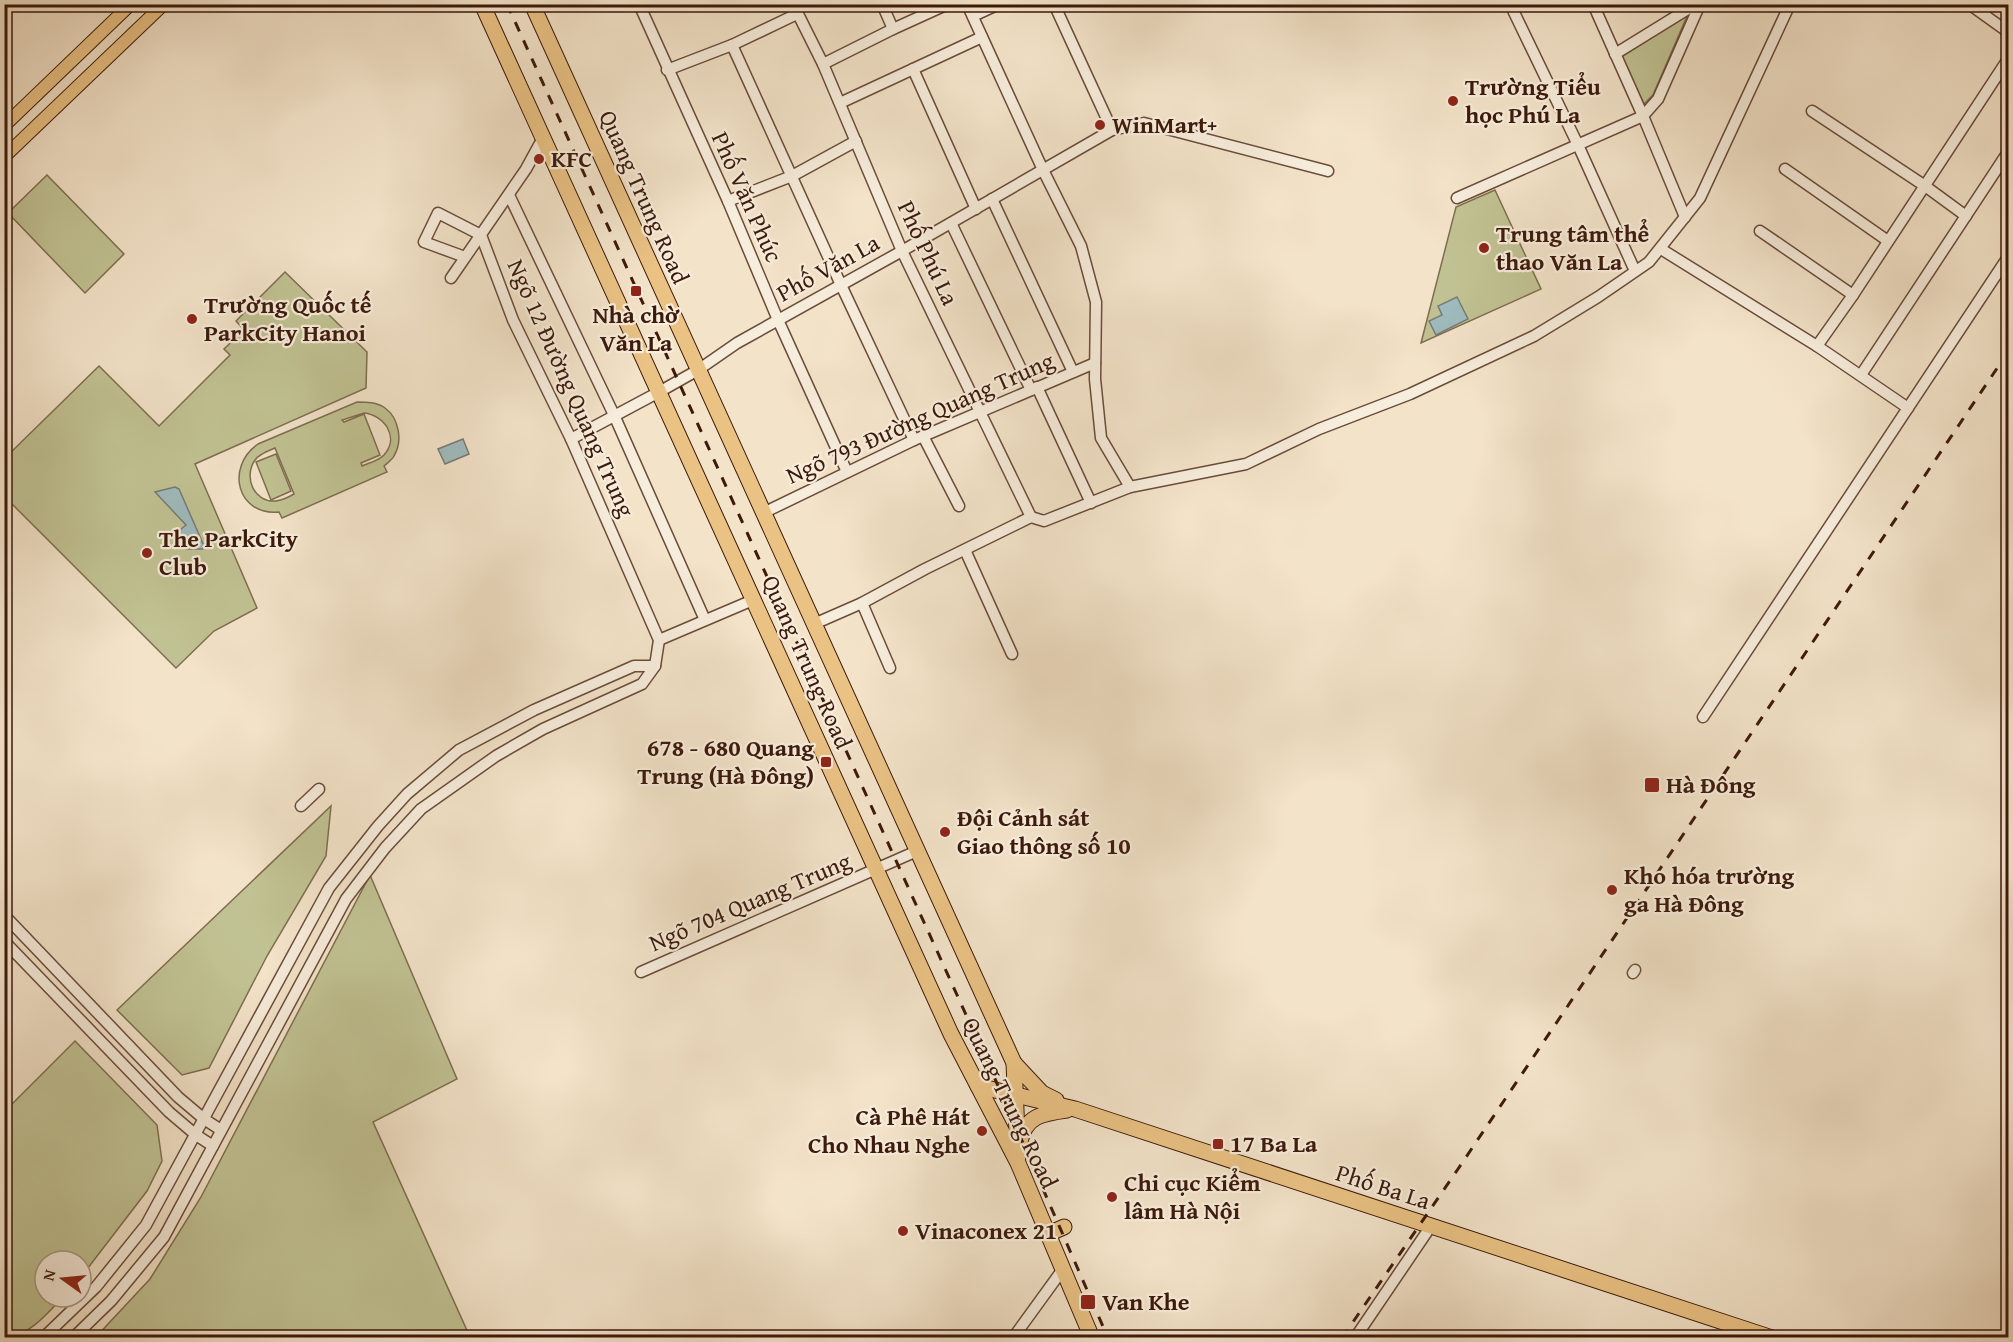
<svg xmlns="http://www.w3.org/2000/svg" width="2013" height="1342" font-family="'Gentium Book Plus',serif">
  <rect width="100%" height="100%" fill="#f3e3c9"/>
  <filter id="stains"><feTurbulence type="fractalNoise" baseFrequency=".00333" numOctaves="4"/><feColorMatrix values="0 0 0 0 .2 0 0 0 0 .09 0 0 0 0 .02 0 0 0 .5 -.17"/></filter>
  <radialGradient id="worn" r=".72"><stop offset=".6" stop-color="#630" stop-opacity="0"/><stop offset="1" stop-color="#630" stop-opacity=".3"/></radialGradient>
  <g fill="#c1c293" stroke="#7e6e4f" stroke-width="1.5" fill-rule="evenodd">
    <path d="M1688,14L1653,95L1644,104L1621,57Z"/>
    <path d="M47,175L124,254L85,293L8,213Z"/>
    <path d="M1495,190L1541,289L1421,343L1456,207Z"/>
    <path d="M285,272L367,352L366,388L195,464L257,608L214,631L176,668L5,497V458L99,366L159,426L230,355L224,349L244,330L236,321Z"/>
    <path d="M357,402C366,402 377,402 385,408C399,418 403,441 394,456C392,460 387,463 384,466L387,472L282,518L279,512C237,516 225,467 258,444ZM364,413C384,415 400,437 384,455C378,461 369,463 362,466L361,463L380,455L364,414L344,422L342,420ZM275,448L294,494C289,497 282,500 276,501C254,503 243,477 255,460C259,454 268,451 275,448Z"/>
    <path d="M276,454L291,491L271,500L256,462Z"/>
    <path d="M331,806L326,856L267,956L209,1068L182,1075L117,1010Z"/>
    <path d="M370,875L457,1079L373,1122L470,1337L95,1338L150,1279L201,1197Z"/>
    <path d="M75,1041L157,1125L162,1161L147,1191L81,1277V1261H45V1297H63C48,1313 27,1338 5,1337L4,1179C9,1156 4,1134 5,1111Z"/>
  </g>
  <g fill="#9fbcbf" stroke="#777b77" stroke-width="1.5">
    <path d="M1457,297L1468,319L1436,335L1429,321L1442,315L1438,306Z"/>
    <path d="M463,439L469,454L445,464L438,449Z"/>
    <path d="M175,487L179,489L204,546L203,549H186L175,539V534L186,525L155,492Z"/>
  </g>
  <g fill="none" stroke-linecap="round" stroke-linejoin="round">
    <defs>
      <g id="minor">
        <path d="M639,4L728,201L778,320L847,472"/>
        <path d="M793,4L823,64L902,251L1031,517"/>
        <path d="M882,4L893,29"/>
        <path d="M967,4L1043,170L1081,246L1096,302L1095,379L1101,438L1130,487"/>
        <path d="M1054,4L1112,130"/>
        <path d="M1510,4L1578,145L1635,271"/>
        <path d="M1593,4L1643,116L1685,217"/>
        <path d="M1969,4L2008,32"/>
        <path d="M973,16L999,4"/>
        <path d="M732,45L841,285L914,440"/>
        <path d="M1615,54L1696,4"/>
        <path d="M823,64L893,29L948,4"/>
        <path d="M913,69L976,209"/>
        <path d="M667,70L732,45L797,14"/>
        <path d="M840,103L982,37"/>
        <path d="M1812,111L1925,186L1966,216"/>
        <path d="M1785,169L1888,241"/>
        <path d="M509,195L614,415L705,620"/>
        <path d="M1457,198L1643,116L1658,99L1700,4"/>
        <path d="M992,199L1073,372"/>
        <path d="M728,201L792,176L856,141"/>
        <path d="M951,223L1031,390"/>
        <path d="M1760,231L1853,295"/>
        <path d="M1661,249L1817,346L1908,408"/>
        <path d="M465,257L424,242L438,213L481,235"/>
        <path d="M451,278L526,169L543,138"/>
        <path d="M1817,346L1853,295L2008,59"/>
        <path d="M1861,375L2008,152"/>
        <path d="M1037,387L1091,503"/>
        <path d="M923,436L959,506"/>
        <path d="M571,439L659,392L698,370L737,343L902,251L1112,130L1144,123L1328,171"/>
        <path d="M763,513L914,440L1095,363"/>
        <path d="M1031,517L1044,521L1130,487L1246,464L1319,429L1410,394L1534,336L1598,297L1649,262L1700,198L1790,4"/>
        <path d="M965,550L1012,654"/>
        <path d="M862,603L890,668"/>
        <path d="M814,624L862,603L925,569L1031,517"/>
        <path d="M659,640L753,600"/>
        <path d="M1703,717L2008,257"/>
        <path d="M301,806L319,789"/>
        <path d="M4,915L178,1097L204,1119L221,1130"/>
        <path d="M4,941L169,1112L196,1135L213,1146"/>
        <path d="M641,972L917,851"/>
        <path d="M1633,973L1635,970"/>
        <path d="M43,1338L96,1287L146,1225L329,888L378,826L407,794L459,750L534,710L634,666H655"/>
        <path d="M73,1338L111,1301L164,1237L346,899L385,848L421,809L496,756L543,729L642,684L655,666L659,640L571,439L513,320L481,235"/>
        <path d="M1013,1338L1063,1269"/>
        <path d="M1355,1338L1431,1226"/>
      </g>
      <g id="major">
        <path d="M4,126L131,4"/>
        <path d="M4,157L164,4"/>
      </g>
      <g id="highway">
        <path d="M482,4L951,1034L1018,1163L1092,1338"/>
        <path d="M532,4L1014,1063L1018,1157"/>
        <path d="M1014,1063L1042,1093L1056,1100"/>
        <path d="M978,1086L1075,1109L1772,1338"/>
        <path d="M1020,1142C1025,1116 1043,1113 1067,1110"/>
        <path d="M1048,1234L1064,1227"/>
      </g>
    </defs>
    <use href="#minor" stroke="#6a4c3a" stroke-width="13"/>
    <use href="#major" stroke="#3c190b" stroke-width="14"/>
    <use href="#highway" stroke="#3c190b" stroke-width="17"/>
    <use href="#minor" stroke="#f7eddc" stroke-width="10"/>
    <use href="#major" stroke="#eac284" stroke-width="12"/>
    <use href="#highway" stroke="#eac284" stroke-width="15"/>
    <g stroke="#3c190b" stroke-width="3" stroke-dasharray="10 10" stroke-linecap="butt">
      <path d="M507,4L992,1072L1108,1338"/>
      <path d="M1342,1338L1458,1169L2008,352"/>
    </g>
  </g>
  <g fill="#8f2418" stroke="#f7eddc" stroke-width="2">
    <circle cx="1453" cy="101" r="6"/>
    <circle cx="1100" cy="125" r="6"/>
    <circle cx="539" cy="159" r="6"/>
    <circle cx="1484" cy="248" r="6"/>
    <rect x="630" y="285" width="12" height="12" rx="3"/>
    <circle cx="192" cy="319" r="6"/>
    <circle cx="147" cy="553" r="6"/>
    <rect x="820" y="756" width="12" height="12" rx="3"/>
    <rect x="1644" y="777" width="16" height="16" rx="3"/>
    <circle cx="945" cy="832" r="6"/>
    <circle cx="1612" cy="890" r="6"/>
    <circle cx="982" cy="1131" r="6"/>
    <rect x="1212" y="1138" width="12" height="12" rx="3"/>
    <circle cx="1112" cy="1197" r="6"/>
    <circle cx="903" cy="1231" r="6"/>
    <rect x="1080" y="1294" width="16" height="16" rx="3"/>
  </g>
  <g text-anchor="middle" stroke-width="4.5" stroke-linejoin="round" paint-order="stroke">
    <g font-size="24" font-weight="bold" fill="#3c190b" stroke="#f7eddc" text-anchor="start">
      <text x="1465" y="95">Trường Tiểu<tspan x="1465" dy="28">học Phú La</tspan></text>
      <text x="1112" y="133">WinMart+</text>
      <text x="551" y="167">KFC</text>
      <text x="1496" y="242">Trung tâm thể<tspan x="1496" dy="28">thao Văn La</tspan></text>
      <text x="204" y="313">Trường Quốc tế<tspan x="204" dy="28">ParkCity Hanoi</tspan></text>
      <text x="636" y="323" text-anchor="middle">Nhà chờ<tspan x="636" dy="28">Văn La</tspan></text>
      <text x="159" y="547">The ParkCity<tspan x="159" dy="28">Club</tspan></text>
      <text x="814" y="756" text-anchor="end">678 - 680 Quang<tspan x="814" dy="28">Trung (Hà Đông)</tspan></text>
      <text x="1666" y="793">Hà Đông</text>
      <text x="957" y="826">Đội Cảnh sát<tspan x="957" dy="28">Giao thông số 10</tspan></text>
      <text x="1624" y="884">Kho hóa trường<tspan x="1624" dy="28">ga Hà Đông</tspan></text>
      <text x="970" y="1125" text-anchor="end">Cà Phê Hát<tspan x="970" dy="28">Cho Nhau Nghe</tspan></text>
      <text x="1230" y="1152">17 Ba La</text>
      <text x="1124" y="1191">Chi cục Kiểm<tspan x="1124" dy="28">lâm Hà Nội</tspan></text>
      <text x="915" y="1239">Vinaconex 21</text>
      <text x="1102" y="1310">Van Khe</text>
    </g>
    <g font-size="24" fill="#3c190b" stroke="#f7eddc">
      <text transform="translate(644 197) rotate(66)" y="8">Quang Trung Road</text>
      <text transform="translate(747 197) rotate(66)" y="8">Phố Văn Phúc</text>
      <text transform="translate(928 253) rotate(65)" y="8">Phố Phú La</text>
      <text transform="translate(828 268) rotate(-29)" y="8">Phố Văn La</text>
      <text transform="translate(571 388) rotate(66)" y="8">Ngõ 12 Đường Quang Trung</text>
      <text transform="translate(920 418) rotate(-24)" y="8">Ngõ 793 Đường Quang Trung</text>
      <text transform="translate(807 662) rotate(66)" y="8">Quang Trung Road</text>
      <text transform="translate(750 902) rotate(-23)" y="8">Ngõ 704 Quang Trung</text>
      <text transform="translate(1010 1103) rotate(64)" y="8">Quang Trung Road</text>
      <text transform="translate(1383 1187) rotate(18)" y="8">Phố Ba La</text>
    </g>
  </g>
  <rect width="2013" height="1342" fill="none" stroke="#f3e3c9" stroke-width="24"/>
  <rect x="6" y="6" width="2001" height="1330" fill="none" stroke="#3c190b" stroke-width="3"/>
  <rect x="12" y="12" width="1989" height="1318" fill="none" stroke="#3c190b" stroke-width="1.5"/>
  <g transform="translate(63 1279) rotate(285)"><circle r="28" fill="#f7eddc" stroke="#ac9888" stroke-width="1.5"/>
  <path d="M0-4.5L10 22L0 15L-10 22Z" fill="#8f2418"/>
  <text y="-9" font-size="16" font-weight="bold" text-anchor="middle" fill="#3c190b">N</text>
  </g>
  <rect width="100%" height="100%" filter="url(#stains)"/>
  <rect width="100%" height="100%" fill="url(#worn)"/>
</svg>
